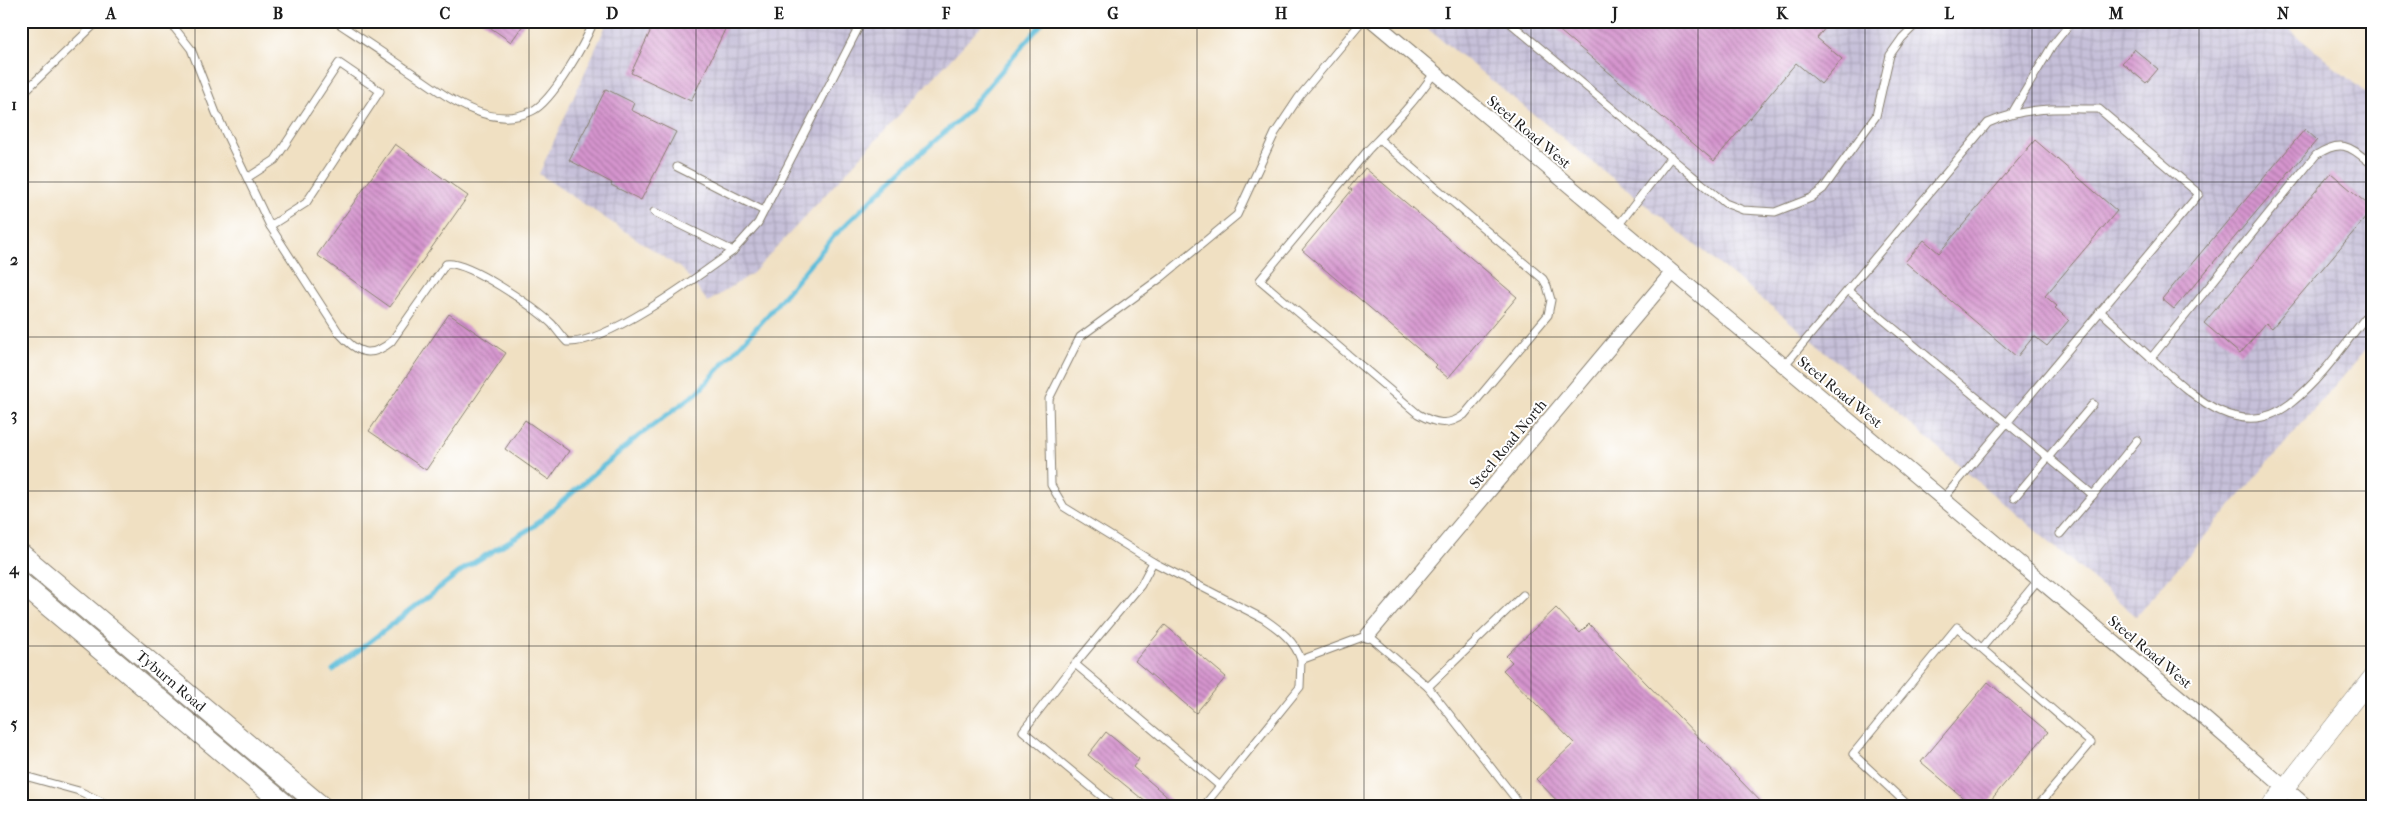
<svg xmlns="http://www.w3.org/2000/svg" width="2394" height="828" font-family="'IM FELL French Canon',serif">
  <defs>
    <pattern id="industrial-grid" width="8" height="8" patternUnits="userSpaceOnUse" patternTransform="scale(1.25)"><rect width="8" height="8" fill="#c6c0d9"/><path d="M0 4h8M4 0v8" fill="none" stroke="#aaa4ba"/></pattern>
    <pattern id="building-back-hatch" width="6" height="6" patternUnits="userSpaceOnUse" patternTransform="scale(1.25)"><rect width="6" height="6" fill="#d594ce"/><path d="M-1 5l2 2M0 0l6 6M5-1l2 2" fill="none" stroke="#ac78a6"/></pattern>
  </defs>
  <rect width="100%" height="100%" fill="#fff"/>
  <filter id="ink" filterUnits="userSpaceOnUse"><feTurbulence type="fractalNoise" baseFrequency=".02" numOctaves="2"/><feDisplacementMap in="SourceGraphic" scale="10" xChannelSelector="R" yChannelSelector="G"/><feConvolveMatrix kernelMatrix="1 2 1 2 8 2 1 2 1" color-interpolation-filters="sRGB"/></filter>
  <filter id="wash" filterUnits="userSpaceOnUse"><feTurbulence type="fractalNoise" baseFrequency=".0096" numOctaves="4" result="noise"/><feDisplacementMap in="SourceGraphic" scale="20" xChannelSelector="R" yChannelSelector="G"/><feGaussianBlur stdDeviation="1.12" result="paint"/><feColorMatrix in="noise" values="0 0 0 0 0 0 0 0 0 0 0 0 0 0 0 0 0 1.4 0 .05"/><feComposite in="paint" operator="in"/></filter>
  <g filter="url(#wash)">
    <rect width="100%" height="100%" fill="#f0e0c2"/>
    <g fill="url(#industrial-grid)">
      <path d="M608,21H986L753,273L708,302L683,270L539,174Z"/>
      <path d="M1418,21H2279L2373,99V341L2136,616L1783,316Z"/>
    </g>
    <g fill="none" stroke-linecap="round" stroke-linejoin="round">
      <path stroke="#5abcd9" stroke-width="5" d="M333,670L465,568L534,526L632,441L698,392L766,317L834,236L903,169L963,116L1044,21"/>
    </g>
    <g id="blocks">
      <g fill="url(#building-back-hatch)">
        <path d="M481,21H526L511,42Z"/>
        <path d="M655,21H729L691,101L631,73Z"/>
        <path d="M1548,21H1831L1817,38L1842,59L1821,84L1796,63L1714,161Z"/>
        <path d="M2134,49L2158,69L2146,83L2122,63Z"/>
        <path d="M606,89L634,103L631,110L676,132L641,200L611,185L612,183L569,160Z"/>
        <path d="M2305,129L2317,140L2174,309L2162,299Z"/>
        <path d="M2035,140L2117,211L2045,296L2057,306L2055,308L2069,320L2047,346L2034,336L2017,357L1905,262L1924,240L1939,253Z"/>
        <path d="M395,144L468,196L390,307L317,255Z"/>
        <path d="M1365,168L1517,297L1448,378L1435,367L1437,365L1302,250L1352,190L1349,188Z"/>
        <path d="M2331,173L2373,209L2272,328L2266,323L2240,354L2204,323Z"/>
        <path d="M449,314L506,353L426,470L369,431Z"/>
        <path d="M525,420L569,451L549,480L505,449Z"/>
        <path d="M1556,608L1580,633L1589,624L1766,807H1563L1536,779L1574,743L1503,670L1512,662L1506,656Z"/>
        <path d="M1165,625L1226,677L1196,713L1135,661Z"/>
        <path d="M1988,682L2048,732L1985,807H1974L1921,762Z"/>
        <path d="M1106,732L1139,759L1133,767L1179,807H1152L1088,755Z"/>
      </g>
    </g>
  </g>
  <g filter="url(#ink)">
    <use href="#blocks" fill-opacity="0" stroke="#867e6f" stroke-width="1"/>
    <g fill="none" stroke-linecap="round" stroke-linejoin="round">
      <defs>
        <g id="service">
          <path d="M169,21L191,49L216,113L270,226L306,203L380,91L339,63L275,160L247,178"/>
          <path d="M335,21C359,37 382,52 405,68C440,91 487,133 532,111C553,101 585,43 594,21"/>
          <path d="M1508,21L1725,203L1743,210L1775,212L1811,198L1823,189L1876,116L1890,55L1902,38L1919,21"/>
          <path d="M21,95L93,26L104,21"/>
          <path d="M2012,113L2052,46L2072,21"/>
          <path d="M1379,139L1543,279L1547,286L1551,300L1548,315L1464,415C1448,427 1434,423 1418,414L1260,280L1368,150C1392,125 1415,102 1434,73"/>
          <path d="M677,167L764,211"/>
          <path d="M654,212L733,251L758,223L862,21"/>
          <path d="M270,226L339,333C356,352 369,360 391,342L446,264C467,260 536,308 552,324C557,330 561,336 567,342C606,345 700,275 733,251"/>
          <path d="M1617,227L1671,157"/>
          <path d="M1848,290L2093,495L2060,534"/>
          <path d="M2100,311C2120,329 2139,347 2159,365C2195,398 2242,442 2291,403C2323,378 2347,340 2373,308"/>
          <path d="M2151,358L2316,155C2343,138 2350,147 2373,165"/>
          <path d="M1784,366L1988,123C2027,106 2057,109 2099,109L2199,194L1943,499"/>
          <path d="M2093,495L2137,440"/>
          <path d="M2014,498L2093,404"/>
          <path d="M1153,562L1064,507L1051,485L1049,399L1080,337L1162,277L1237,215L1275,133L1299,97L1362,21"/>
          <path d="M1982,648L2038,580"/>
          <path d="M1301,660C1295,641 1280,630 1264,619L1153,562L1141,585L1075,664L1220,786L1300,687L1301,660L1368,635L1428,687L1523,595"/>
          <path d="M1075,664L1023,731L1115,807"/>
          <path d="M1428,687L1515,798"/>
          <path d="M21,775L79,791L113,807"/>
          <path d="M1203,807L1220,786"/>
          <path d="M1910,807L1853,754L1957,627L2091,743L2037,807"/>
        </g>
        <g id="minor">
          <path d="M1373,21L2204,718L2307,807"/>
          <path d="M1368,635L1672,273"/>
        </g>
        <path id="tertiary" d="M2270,807L2373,676"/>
        <g id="secondary">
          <path d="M21,554L322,807"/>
          <path d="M21,583L288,807"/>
        </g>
      </defs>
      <use href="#service" stroke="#867e6f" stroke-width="9"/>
      <use href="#minor" stroke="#867e6f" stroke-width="16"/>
      <use href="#tertiary" stroke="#867e6f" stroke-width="19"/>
      <use href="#secondary" stroke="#867e6f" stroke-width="22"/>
      <use href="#service" stroke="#fff" stroke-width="7"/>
      <use href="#minor" stroke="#fff" stroke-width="14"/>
      <use href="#tertiary" stroke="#fff" stroke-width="18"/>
      <use href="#secondary" stroke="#fff" stroke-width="20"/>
    </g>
  </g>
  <path fill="none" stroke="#1c1c1c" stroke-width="1" stroke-opacity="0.55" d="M195,21V807M362,21V807M529,21V807M696,21V807M863,21V807M1030,21V807M1197,21V807M1364,21V807M1531,21V807M1698,21V807M1865,21V807M2032,21V807M2199,21V807M21,182H2373M21,337H2373M21,491H2373M21,646H2373"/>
  <g text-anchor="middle" stroke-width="4" stroke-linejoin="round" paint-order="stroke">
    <g font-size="15" fill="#1c1c1c" stroke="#fff">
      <text transform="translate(1529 132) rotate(40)" y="5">Steel Road West</text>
      <text transform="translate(1840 392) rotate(39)" y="5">Steel Road West</text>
      <text transform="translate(1508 444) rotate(-50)" y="5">Steel Road North</text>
      <text transform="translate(2150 652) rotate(40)" y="5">Steel Road West</text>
      <text transform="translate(171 681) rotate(40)" y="5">Tyburn Road</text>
    </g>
  </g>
  <rect width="2394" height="828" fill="none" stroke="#fff" stroke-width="55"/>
  <rect x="28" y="28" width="2338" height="772" fill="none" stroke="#1c1c1c" stroke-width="2"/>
  <g font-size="16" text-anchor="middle" font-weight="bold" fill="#1c1c1c">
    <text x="111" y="19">A</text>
    <text x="278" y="19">B</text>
    <text x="445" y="19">C</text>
    <text x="612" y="19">D</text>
    <text x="779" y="19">E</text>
    <text x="946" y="19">F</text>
    <text x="1113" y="19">G</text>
    <text x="1281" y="19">H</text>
    <text x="1448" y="19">I</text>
    <text x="1615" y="19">J</text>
    <text x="1782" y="19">K</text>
    <text x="1949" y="19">L</text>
    <text x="2116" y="19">M</text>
    <text x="2283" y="19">N</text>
    <text x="14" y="110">1</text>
    <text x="14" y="265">2</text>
    <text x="14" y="420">3</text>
    <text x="14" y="574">4</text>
    <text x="14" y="729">5</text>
  </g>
</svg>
